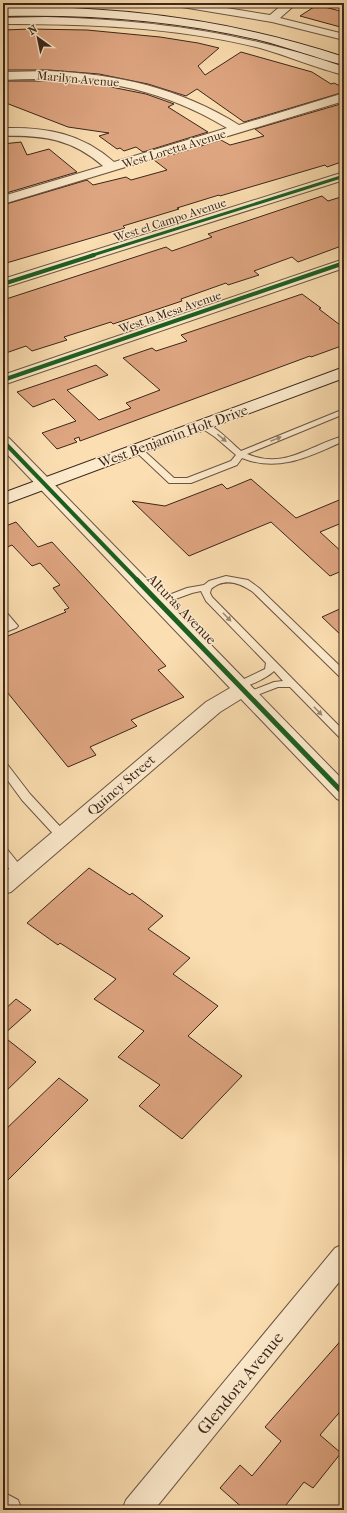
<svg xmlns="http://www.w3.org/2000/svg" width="347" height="1513" font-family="'IM FELL French Canon',serif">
  <rect width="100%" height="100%" fill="#fbdeb1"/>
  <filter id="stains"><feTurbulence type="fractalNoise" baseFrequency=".005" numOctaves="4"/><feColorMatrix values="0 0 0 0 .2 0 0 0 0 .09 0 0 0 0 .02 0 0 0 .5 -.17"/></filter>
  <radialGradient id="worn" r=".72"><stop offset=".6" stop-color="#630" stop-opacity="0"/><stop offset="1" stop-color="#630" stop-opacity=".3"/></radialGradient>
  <g fill="#dea581" stroke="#3c261c">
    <path d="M317,5L344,12V28L300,16Z"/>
    <path d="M30,29L87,30L160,37L198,43L219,48L198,66L205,75L241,52L312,72L331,84L334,83L344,88V92L244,122L197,89L186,96L148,84L99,74L49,70H3V30Z"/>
    <path d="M3,81H63L91,83L146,94L174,104L168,107L208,132L143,152L136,147L124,151L120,148L117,149L99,136L109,133L68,127L6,103Z"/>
    <path d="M344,103V161L327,167L325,165L220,196L219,195L177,208L179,209L123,226L125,228L3,264V205L87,180L93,185L126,177L131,180L167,170L154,160L221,140L230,145L264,136L255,129Z"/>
    <path d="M21,142L27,155L49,149L77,172L3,194V144Z"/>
    <path d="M322,196L328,201L344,196V245L298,262L292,257L254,271L259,275L228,285L226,283L181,299L182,301L113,324L111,322L64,337L67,340L32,351L26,346L3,354V300L166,247L172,251L212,237L208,234Z"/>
    <path d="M302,294L321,308L319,309L344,328V345L311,357L310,356L80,441L79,437L74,439L77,442L57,449L42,433L76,421L54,399L33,407L17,392L96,365L108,375L67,390L99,420L131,408L126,403L160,390L123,358L152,348L156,351L187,341L181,335Z"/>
    <path d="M251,479L296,518L344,498V522L320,532L344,554V570L330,576L271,522L189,556L132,501L165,506L222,484L227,489Z"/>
    <path d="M16,522L38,547L52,542L166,666L158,670L184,697L131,720L137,726L90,747L96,755L68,767L3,687V638L66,612L64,610L69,608L53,588L60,585L40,563L32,566L12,545L3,549V527Z"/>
    <path d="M344,607V638L322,617Z"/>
    <path d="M89,868L130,895L132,893L163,916L148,929L190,958L173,974L218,1006L188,1036L242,1076L182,1139L139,1106L160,1085L118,1057L144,1031L94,999L116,979L60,943L58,945L27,923Z"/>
    <path d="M16,999L31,1010L3,1035V1011Z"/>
    <path d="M3,1036L36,1062L3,1094Z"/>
    <path d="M59,1078L88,1100L3,1185V1132Z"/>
    <path d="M344,1337V1407L320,1435L341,1453L313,1488L304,1482L282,1510H245L220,1488L240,1465L252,1476L281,1441L265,1427Z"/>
  </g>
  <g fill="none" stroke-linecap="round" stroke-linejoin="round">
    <defs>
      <g id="lane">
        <path d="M344,409V414L247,454C286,470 309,445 344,436V441C310,456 279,473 242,458L237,465L191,483H169L133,449L134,447H140L174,478H187L231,461L236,455L215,437L200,427V423C212,421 231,443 241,451Z"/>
        <path d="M226,576L248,580L259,588L344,670V679L341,678L253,592C240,583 225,577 211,589L210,593L212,597L344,731V741L341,739L290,687H278L252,697H246L244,695L246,693L274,682L283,681L274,671C268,677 244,690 236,687L234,685L236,683L265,669L266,663L206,601L201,591L192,593L159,605L154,602L156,600L187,588L204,585L209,581Z"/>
        <path d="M3,611L6,612L18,626L16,628L3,633V627L7,625L3,620Z"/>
        <path d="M3,763L7,764L30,794L66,833L67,836L66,839H58L22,800L3,774Z"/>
        <path d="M3,848L7,849L23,869L24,872L23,875C15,877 4,865 3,858C3,855 3,851 3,848Z"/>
      </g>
      <g id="street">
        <path d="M170,3H196L270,15L284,3H297L280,18L344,34V40L272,22L176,6Z"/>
        <path d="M46,17C152,20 243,32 344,67V75C316,68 288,56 260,48C176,27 89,24 3,24V18Z"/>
        <path d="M49,71C117,74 180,88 239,125L344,93V101L3,204V196L103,166C72,139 43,135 3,136V128C47,127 81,133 114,162L227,128C154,84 87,76 3,80V72Z"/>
        <path d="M344,172V180L3,288V279Z"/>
        <path d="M344,259V268L3,385V375Z"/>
        <path d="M3,436L9,438L344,781V802L337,799L241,699L220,712L11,892L3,894V874L206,702L230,688L3,450Z"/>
        <path d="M344,1244V1276L154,1510H122L126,1500L335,1248Z"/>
        <path d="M3,1492L18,1500L22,1510H3Z"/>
      </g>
      <g id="secondary">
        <path d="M45,7C150,10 244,24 344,57V65C316,58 288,47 259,40C175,20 90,14 3,16V8Z"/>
        <path d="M344,367V378L3,505V493Z"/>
      </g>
    </defs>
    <use href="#lane" stroke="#6c5441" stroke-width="2"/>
    <use href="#street" stroke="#6c5441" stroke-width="2"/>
    <use href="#secondary" stroke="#3c261c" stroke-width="2"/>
    <use href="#lane" fill="#fceacc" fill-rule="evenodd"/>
    <use href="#street" fill="#fceacc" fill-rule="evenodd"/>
    <use href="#secondary" fill="#fceacc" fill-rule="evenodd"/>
    <defs>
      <path id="cycleway-far2" d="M90,256L344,176"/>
      <g id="cycleway-far1">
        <path d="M3,284L94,255"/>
        <path d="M3,380L344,263"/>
        <path d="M3,441L138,581"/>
      </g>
      <path id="cycleway" d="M137,580L344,794"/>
    </defs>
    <use href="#cycleway-far2" stroke="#fceacc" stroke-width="4.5"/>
    <use href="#cycleway-far1" stroke="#fceacc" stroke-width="6"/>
    <use href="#cycleway" stroke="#fceacc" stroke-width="8"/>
    <use href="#cycleway-far2" stroke="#1b5e20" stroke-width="3"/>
    <use href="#cycleway-far1" stroke="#1b5e20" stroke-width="4"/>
    <use href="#cycleway" stroke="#1b5e20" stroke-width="5"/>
  </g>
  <defs><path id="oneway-solid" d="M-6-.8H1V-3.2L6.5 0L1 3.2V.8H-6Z"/></defs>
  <g fill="#9c8874">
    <use href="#oneway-solid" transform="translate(222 438) rotate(40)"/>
    <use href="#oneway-solid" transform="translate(276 439) rotate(-22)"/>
    <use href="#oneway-solid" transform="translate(227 617) rotate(46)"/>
    <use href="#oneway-solid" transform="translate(318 711) rotate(46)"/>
  </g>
  <g text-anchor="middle" stroke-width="3" stroke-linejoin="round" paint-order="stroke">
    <g font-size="12" fill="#3c261c" stroke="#fceacc">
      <text transform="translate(78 79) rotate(5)" y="4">Marilyn Avenue</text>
      <text transform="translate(174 149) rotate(-17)" y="4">West Loretta Avenue</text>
      <text transform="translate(170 220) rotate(-18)" y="4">West el Campo Avenue</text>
      <text transform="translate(170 312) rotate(-19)" y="4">West la Mesa Avenue</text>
    </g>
    <g font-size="14" fill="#3c261c" stroke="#fceacc">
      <text transform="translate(173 436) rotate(-20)" y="5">West Benjamin Holt Drive</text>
      <text transform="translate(182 609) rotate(46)" y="5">Alturas Avenue</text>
      <text transform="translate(121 785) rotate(-41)" y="5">Quincy Street</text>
    </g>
    <g font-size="17" fill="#3c261c" stroke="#fceacc">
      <text transform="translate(240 1383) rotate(-51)" y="6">Glendora Avenue</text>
    </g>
  </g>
  <rect width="347" height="1513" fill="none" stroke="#fbdeb1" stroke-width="16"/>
  <rect x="4" y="4" width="339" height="1505" fill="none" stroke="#3c261c" stroke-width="2"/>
  <rect x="8" y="8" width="331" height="1497" fill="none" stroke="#3c261c"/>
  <g transform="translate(38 38) rotate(327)" stroke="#fceacc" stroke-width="3" paint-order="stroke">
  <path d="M0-3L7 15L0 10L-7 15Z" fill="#3c261c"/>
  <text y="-6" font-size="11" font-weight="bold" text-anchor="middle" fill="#3c261c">N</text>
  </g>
  <rect width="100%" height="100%" filter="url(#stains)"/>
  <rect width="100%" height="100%" fill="url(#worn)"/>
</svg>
